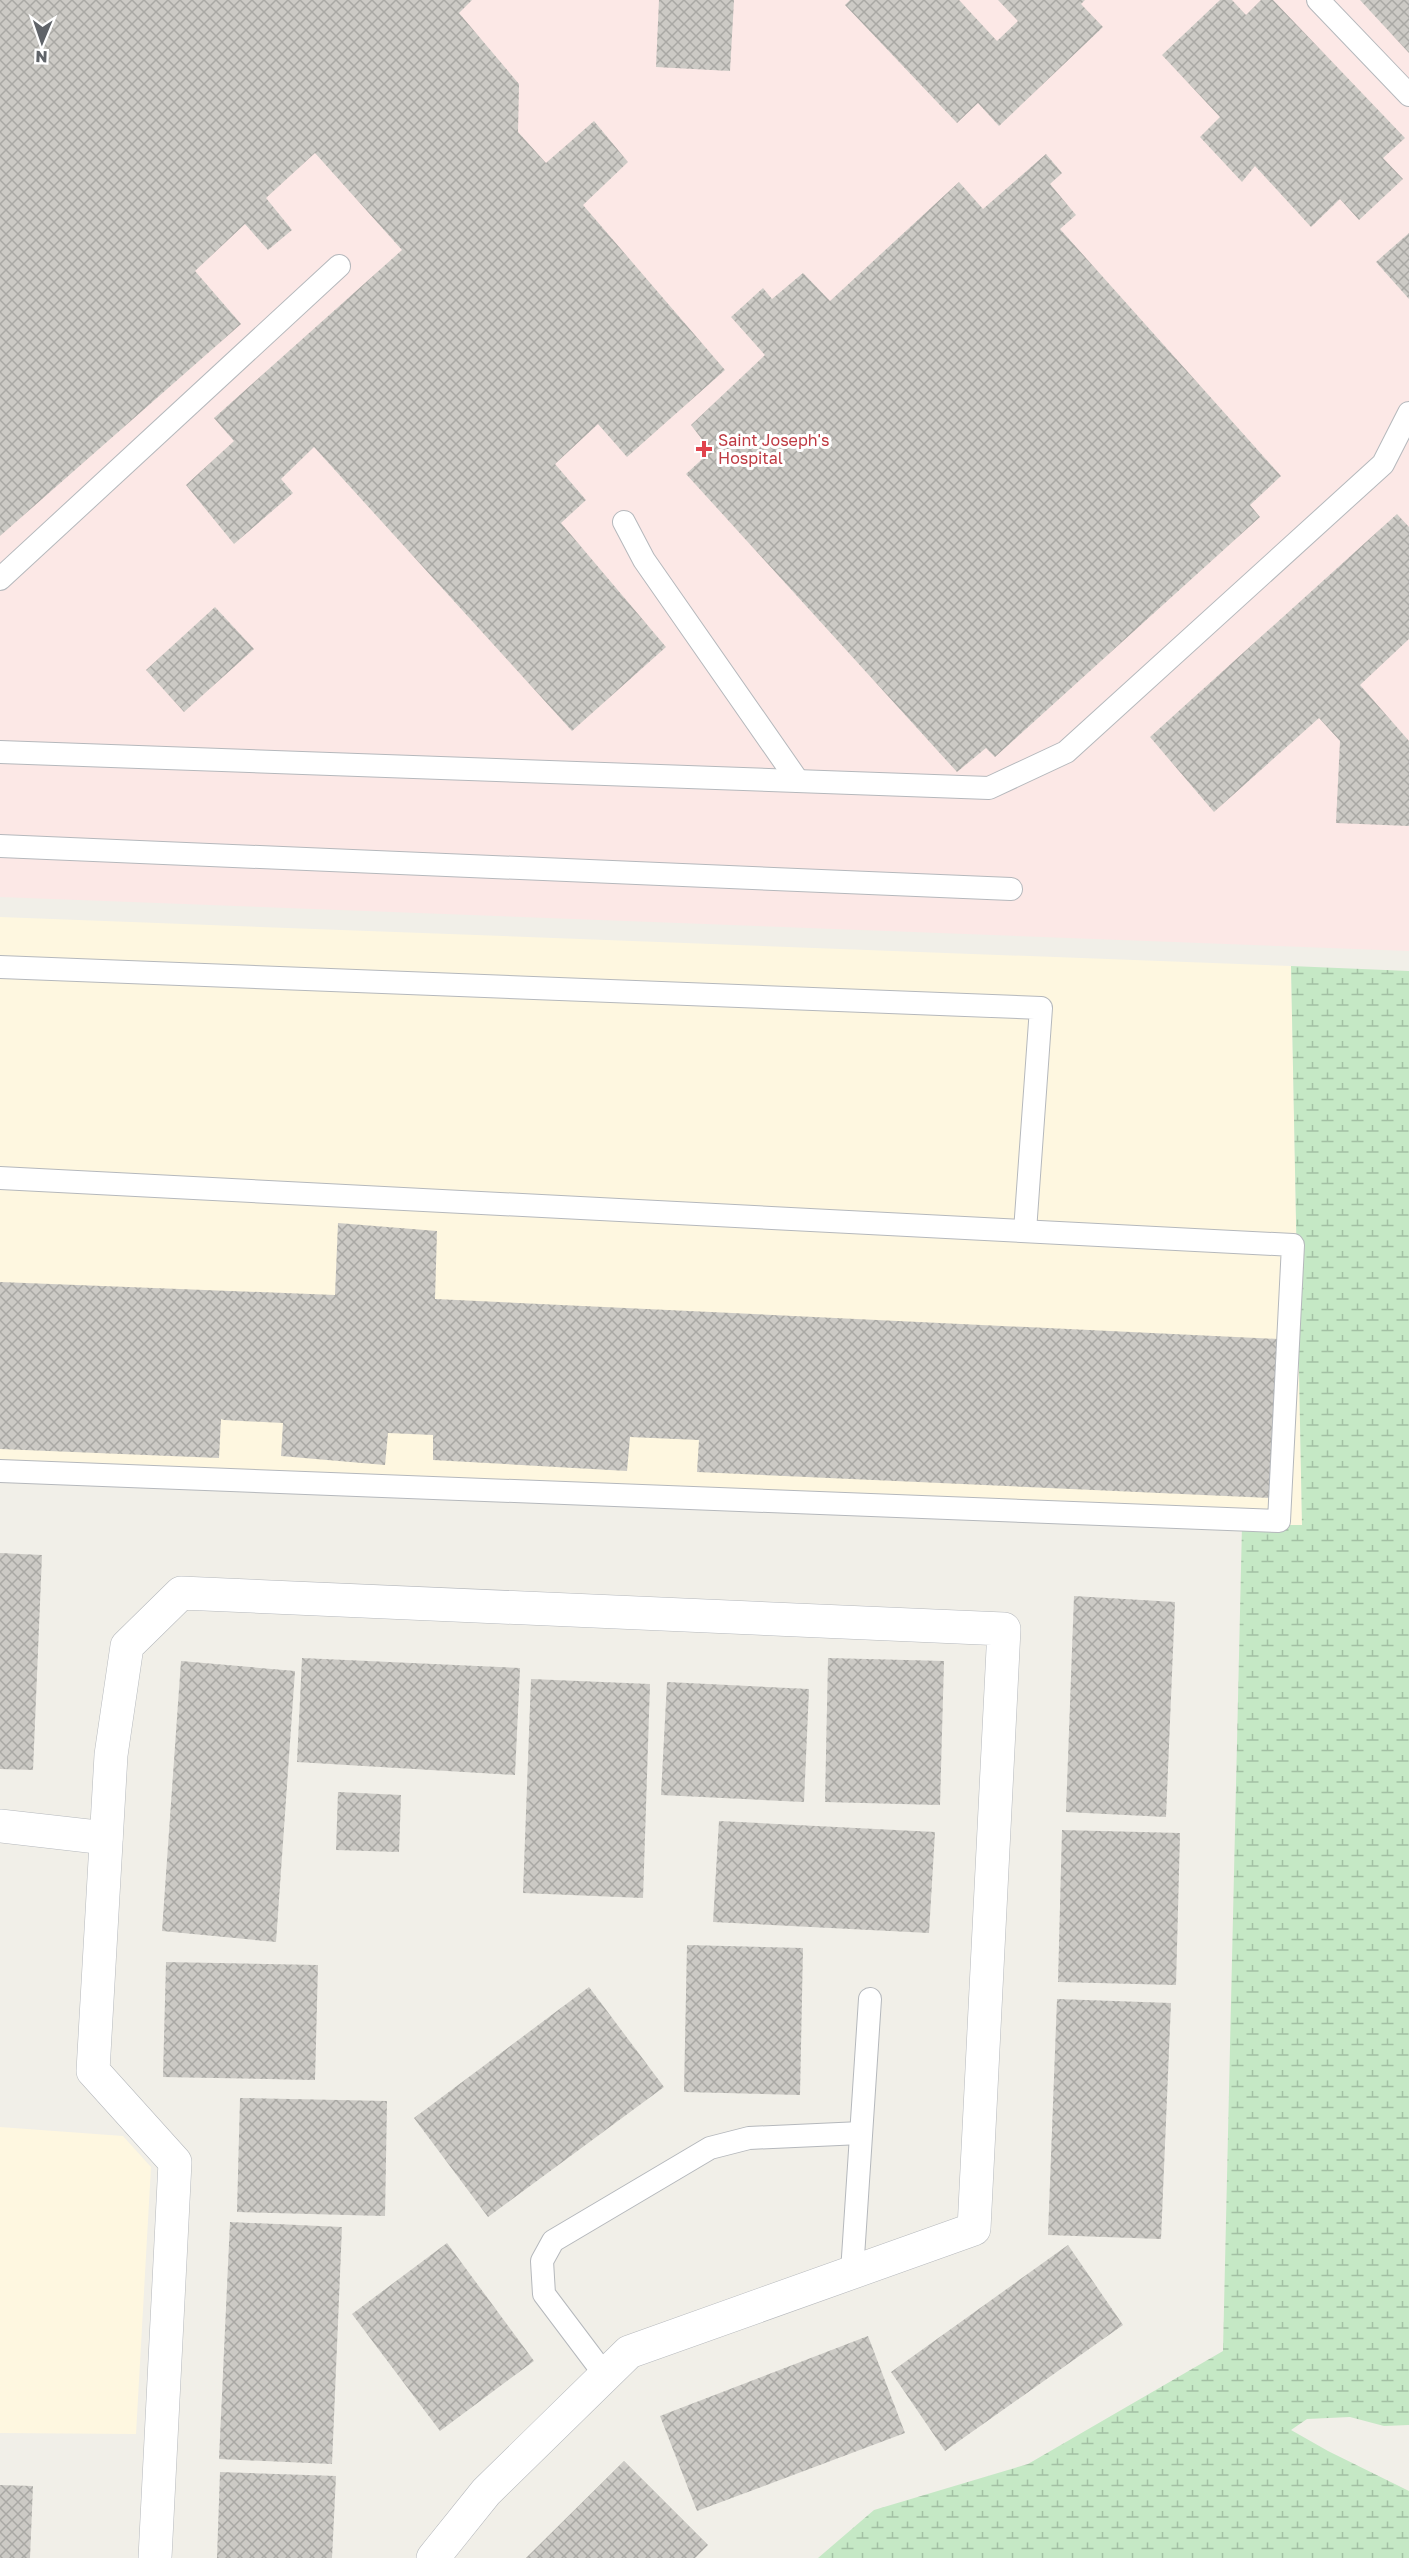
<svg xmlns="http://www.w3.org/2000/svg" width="1409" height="2558" font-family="'Golos Text',sans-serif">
  <defs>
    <pattern id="wetland-marsh" width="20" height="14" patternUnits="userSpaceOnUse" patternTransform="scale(1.5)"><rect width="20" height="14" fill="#c5e8c5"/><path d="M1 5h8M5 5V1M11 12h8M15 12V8" fill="none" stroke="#a3c0a4"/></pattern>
    <pattern id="building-cross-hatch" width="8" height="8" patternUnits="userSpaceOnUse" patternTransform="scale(1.5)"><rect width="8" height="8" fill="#cccac5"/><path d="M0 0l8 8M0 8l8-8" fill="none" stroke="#a9a8a4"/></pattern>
  </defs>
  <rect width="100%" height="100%" fill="#f1efe8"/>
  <g fill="#fef7e0">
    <path d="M0,917L1291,966L1302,1525H1242L0,1478Z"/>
    <path d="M0,2127L123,2136L151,2167L136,2434L0,2433Z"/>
  </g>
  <path fill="#fce8e6" d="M0,0H1409V951L0,897Z"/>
  <path fill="url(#wetland-marsh)" d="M1291,966L1409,971V2425L1384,2426L1350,2417L1307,2419L1291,2430L1328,2451L1409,2491V2558H818L874,2510L1028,2464L1223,2351L1242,1525H1302Z"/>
  <g fill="url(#building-cross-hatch)">
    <path d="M0,0H472L459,13L519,84L518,132L546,163L594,121L628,162L583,205L725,370L627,457L598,424L555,464L586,500L561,523L666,647L572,731L314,447L281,479L293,493L234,544L186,485L234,441L214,418L402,250L315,153L266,198L292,230L268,250L245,224L195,271L241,324L0,536Z"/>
    <path d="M659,0H734L730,71L656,67Z"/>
    <path d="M850,0H959L997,41L1018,21L998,0H1085L1081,4L1103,27L999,126L978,103L957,123L845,5Z"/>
    <path d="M1220,0H1232L1246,15L1261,0H1273L1405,138L1383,158L1403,179L1359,220L1340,199L1311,227L1255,166L1242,182L1200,137L1220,117L1162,55Z"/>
    <path d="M1360,0H1409V53Z"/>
    <path d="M1046,154L1062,173L1050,184L1076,215L1060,229L1281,476L1250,505L1260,517L995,757L986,748L957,772L686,474L711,451L691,425L765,355L731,317L763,288L772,299L803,273L830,301L959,182L983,209Z"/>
    <path d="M1409,233V299L1376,262Z"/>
    <path d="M1397,514L1409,527V639L1360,685L1409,741V826L1336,823L1340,741L1319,718L1214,812L1150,737Z"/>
    <path d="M215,607L254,649L184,712L146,670Z"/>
    <path d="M338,1223L437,1231L435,1299L1279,1339L1270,1498L697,1472L699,1440L630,1437L627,1471L433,1460V1435L388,1433L385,1465L281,1456L283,1423L224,1420L221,1419L219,1458L0,1449V1282L335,1295Z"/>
    <path d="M0,1553L42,1555L33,1770L0,1769Z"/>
    <path d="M1074,1596L1175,1602L1166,1817L1066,1812Z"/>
    <path d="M302,1658L520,1668L515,1775L297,1762Z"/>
    <path d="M828,1658L944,1661L940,1805L825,1802Z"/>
    <path d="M181,1661L295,1671L276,1942L162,1931Z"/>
    <path d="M531,1679L650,1684L643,1898L523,1893Z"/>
    <path d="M667,1682L809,1689L804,1802L661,1795Z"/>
    <path d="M338,1792L401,1795L399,1852L336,1850Z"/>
    <path d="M719,1821L935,1832L929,1933L713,1922Z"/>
    <path d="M1062,1830L1180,1833L1176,1985L1058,1982Z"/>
    <path d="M687,1945L803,1948L800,2095L684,2092Z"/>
    <path d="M166,1962L318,1965L315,2080L163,2077Z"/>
    <path d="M589,1987L664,2087L488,2217L414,2118Z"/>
    <path d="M1057,1999L1171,2003L1161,2239L1048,2235Z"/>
    <path d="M240,2098L387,2101L385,2216L237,2212Z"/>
    <path d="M230,2222L342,2227L332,2464L219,2459Z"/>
    <path d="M447,2243L534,2361L440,2431L352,2314Z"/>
    <path d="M1068,2245L1123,2325L945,2451L891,2372Z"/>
    <path d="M868,2336L905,2433L697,2511L660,2416Z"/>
    <path d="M624,2461L708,2545L695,2558H526Z"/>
    <path d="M220,2472L336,2476L332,2558H217Z"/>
    <path d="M0,2485L33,2486L30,2558H0Z"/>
  </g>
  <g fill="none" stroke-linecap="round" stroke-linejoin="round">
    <defs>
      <g id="service">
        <path d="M1318,0L1409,95"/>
        <path d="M624,522L644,560L798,781"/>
        <path d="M0,579L339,266"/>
        <path d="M0,752L989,788L1066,752L1383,464L1409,413"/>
        <path d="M0,846L1011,889"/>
        <path d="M0,967L1041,1008L1025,1231"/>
        <path d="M0,1178L1293,1245L1279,1521L0,1471"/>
        <path d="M852,2272L870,1999"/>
        <path d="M605,2375L544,2294L542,2261L553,2241L710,2148L749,2138L861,2133"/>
      </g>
      <g id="minor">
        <path d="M0,1826L106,1838"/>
        <path d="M155,2558L175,2162L93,2071L111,1755L127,1646L181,1593L1004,1629L974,2229L629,2352L486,2492L433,2558"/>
      </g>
    </defs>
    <use href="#service" stroke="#b5b8bc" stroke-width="24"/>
    <use href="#minor" stroke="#b5b8bc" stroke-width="34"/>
    <use href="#service" stroke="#fff" stroke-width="22"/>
    <use href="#minor" stroke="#fff" stroke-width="33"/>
  </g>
  <path fill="#e0444e" stroke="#fff" stroke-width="2" d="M701 440h6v6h6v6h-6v6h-6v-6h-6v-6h6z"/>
  <g text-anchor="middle" stroke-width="6" stroke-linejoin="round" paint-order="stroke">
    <g font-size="16" fill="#be3a42" stroke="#fff" text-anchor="start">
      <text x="718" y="446">Saint Joseph's<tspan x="718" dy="18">Hospital</tspan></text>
    </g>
  </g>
  <g transform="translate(42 42) rotate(182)" stroke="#ffffff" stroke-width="4.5" paint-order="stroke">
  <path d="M0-4.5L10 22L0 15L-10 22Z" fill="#5f6368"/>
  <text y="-9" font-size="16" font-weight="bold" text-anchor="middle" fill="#5f6368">N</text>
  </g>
</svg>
